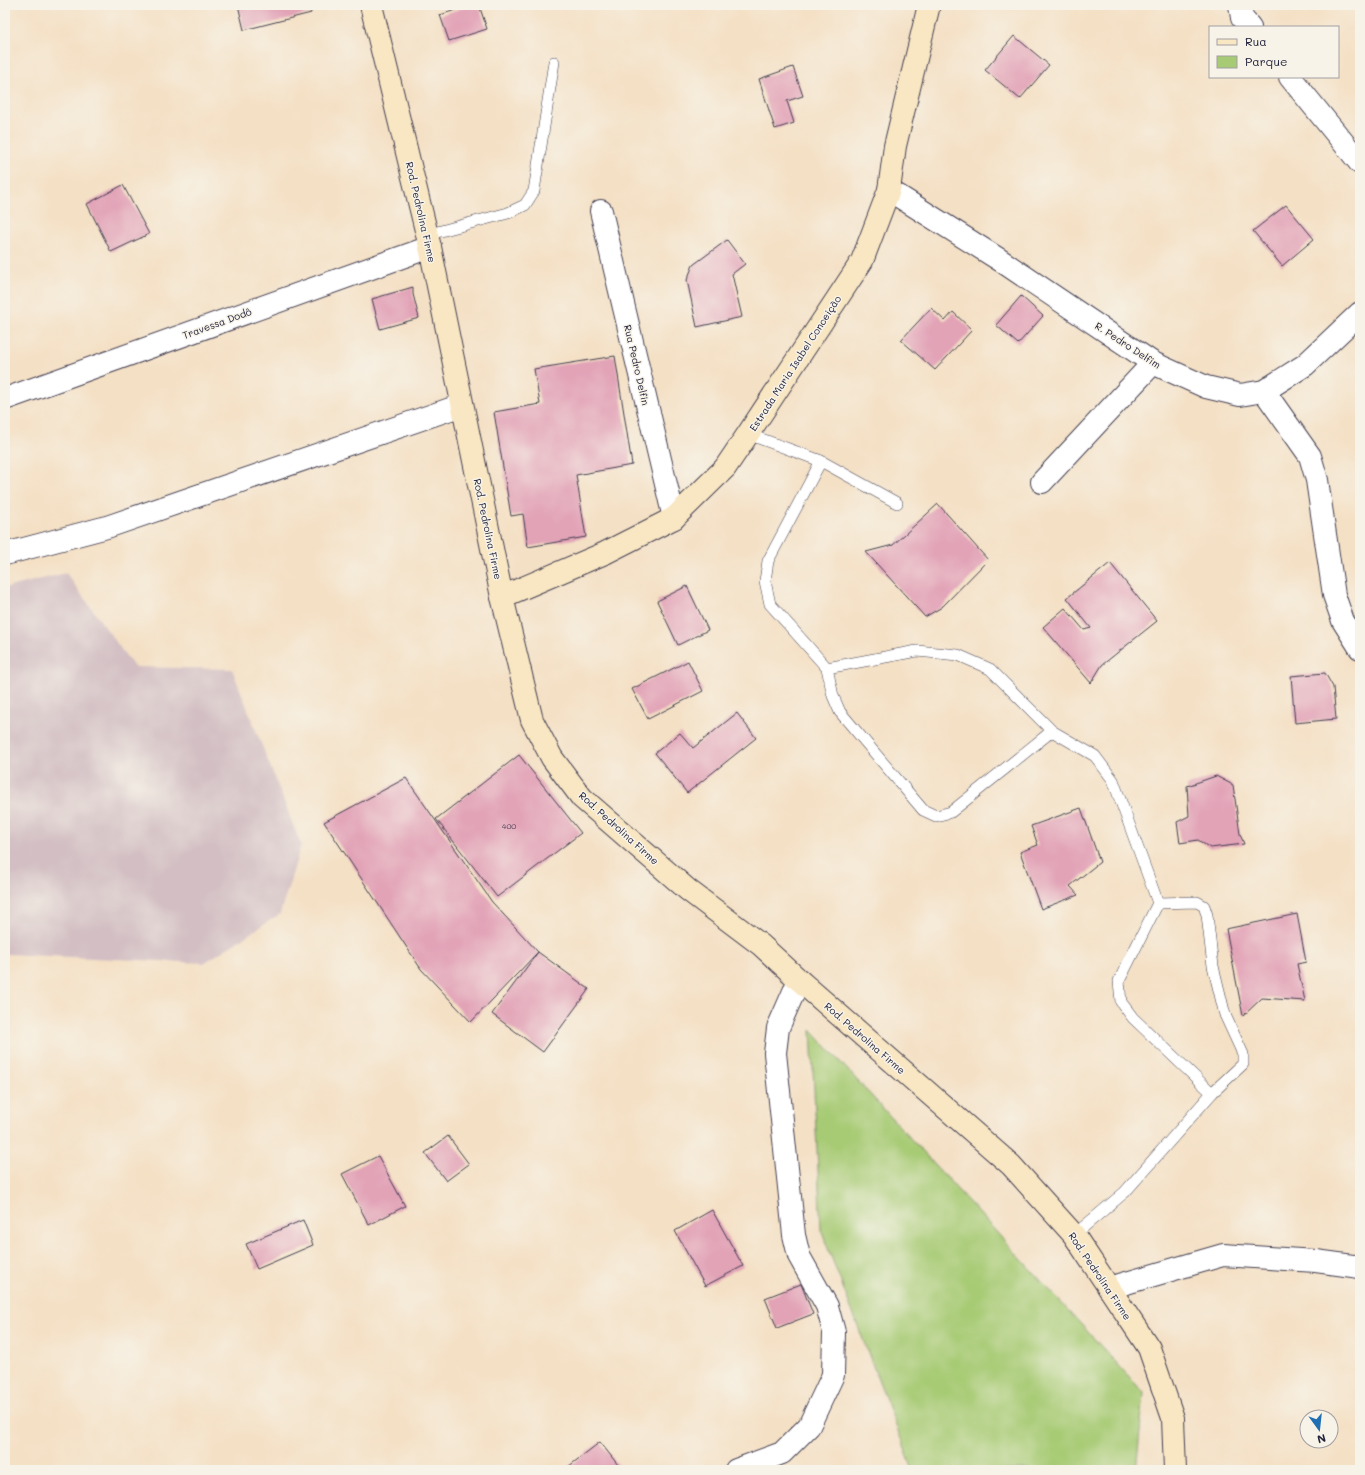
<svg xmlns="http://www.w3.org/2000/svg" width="1365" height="1475" font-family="Mali,sans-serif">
  <rect width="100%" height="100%" fill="#f7f3e8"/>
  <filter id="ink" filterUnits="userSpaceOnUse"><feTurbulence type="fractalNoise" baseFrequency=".025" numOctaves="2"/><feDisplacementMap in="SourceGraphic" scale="8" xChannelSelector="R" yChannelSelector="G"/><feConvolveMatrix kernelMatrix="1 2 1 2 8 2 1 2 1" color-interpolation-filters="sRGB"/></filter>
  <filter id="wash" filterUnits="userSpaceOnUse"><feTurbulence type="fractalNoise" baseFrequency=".012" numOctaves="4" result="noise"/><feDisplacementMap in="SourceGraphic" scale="16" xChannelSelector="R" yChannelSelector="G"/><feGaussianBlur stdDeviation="0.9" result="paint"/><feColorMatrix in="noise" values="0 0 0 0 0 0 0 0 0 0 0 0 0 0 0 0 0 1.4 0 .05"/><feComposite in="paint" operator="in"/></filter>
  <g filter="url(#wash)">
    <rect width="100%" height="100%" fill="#f4e0c5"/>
    <path fill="#d2bec3" d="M66,573L134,667L232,669L301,845L280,914L204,963L5,954V588Z"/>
    <path fill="#a7cb74" stroke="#647658" d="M811,1030L1144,1393L1136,1470H913L821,1230Z"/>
    <g id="blocks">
      <g fill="#e2a3b7">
        <path d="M238,5H309L311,13L244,30Z"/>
        <path d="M471,5H479L487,29L449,41L440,15Z"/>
        <path d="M1014,36L1049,65L1020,99L985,70Z"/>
        <path d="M793,67L803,96L787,101L794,123L775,129L759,79Z"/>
        <path d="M123,185L149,234L111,252L87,204Z"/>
        <path d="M1286,205L1314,239L1282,266L1253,231Z"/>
        <path d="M727,240L745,264L732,274L742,317L697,327L687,280L693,265Z"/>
        <path d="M413,287V294L419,318L380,329L372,299Z"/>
        <path d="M1021,296L1043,316L1018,344L996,325Z"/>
        <path d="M931,308L945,321L953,312L972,330L935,370L901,340Z"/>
        <path d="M615,356L632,465L576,475L586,537L528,547L523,514L511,516L494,412L540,404L534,369Z"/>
        <path d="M938,504L988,560L942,607L925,617L866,552L893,545Z"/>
        <path d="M1110,563L1157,621L1102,665L1091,683L1043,627L1065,608L1084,630L1091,628L1067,598Z"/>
        <path d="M687,586L708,630L678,645L657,601Z"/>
        <path d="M688,661L703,691L648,719L632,689Z"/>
        <path d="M1325,673L1333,687L1336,719L1295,723L1291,676Z"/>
        <path d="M737,713L756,738L687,793L655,753L680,733L693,748Z"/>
        <path d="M519,755L581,833L497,897L436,819Z"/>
        <path d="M1216,776L1233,785L1240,834L1244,844L1210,848L1198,840L1180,843L1177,822L1189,816L1187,786Z"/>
        <path d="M406,778L492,902L538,952L589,989L543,1052L492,1014L538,952L471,1022L421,969L324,822Z"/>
        <path d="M1081,808L1100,862L1070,886L1078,895L1041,909L1020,852L1038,845L1031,826Z"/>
        <path d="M1297,914L1306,962L1297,964L1305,1001L1262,998L1243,1016L1226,929Z"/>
        <path d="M448,1136L469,1164L446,1181L425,1153Z"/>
        <path d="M378,1156L405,1206L369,1225L342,1174Z"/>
        <path d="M712,1210L743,1266L705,1286L675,1231Z"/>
        <path d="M303,1220L313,1245L257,1269L246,1244Z"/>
        <path d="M801,1284L813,1314L777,1328L765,1298Z"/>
        <path d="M600,1442L622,1470H564Z"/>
      </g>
    </g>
  </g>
  <g filter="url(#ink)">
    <use href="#blocks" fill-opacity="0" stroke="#423e50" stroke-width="1"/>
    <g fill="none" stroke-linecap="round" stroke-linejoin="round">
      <defs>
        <g id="lane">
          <path d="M426,235L508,213L525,205L534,191L554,62"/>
          <path d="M748,434L821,461L897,503"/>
          <path d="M821,461L768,561L765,581L770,604L827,668L917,651L958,655L990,669L1052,731L1095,756L1113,780L1158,903L1119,981L1121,1002L1133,1018L1212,1093L1125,1192L1074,1235"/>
          <path d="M827,668L833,696L840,712L923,810L936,816L951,812L1052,731"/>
          <path d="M1158,903L1197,902L1204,906L1207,915L1213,966L1225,1015L1243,1054V1064L1212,1093"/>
        </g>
        <g id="street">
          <path d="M1240,5L1242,18L1250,27"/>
          <path d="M1290,77L1360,163"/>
          <path d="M889,190L1000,260L1153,363L1206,387L1240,395L1264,391L1305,365L1360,313"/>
          <path d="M601,211L674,518"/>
          <path d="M1264,391L1310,456L1317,480L1334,595L1343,621L1360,648"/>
          <path d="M5,399L430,247"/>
          <path d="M1042,482L1153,363"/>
          <path d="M5,554L107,527L462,405"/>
          <path d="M1109,1288L1223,1255L1316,1261L1360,1267"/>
          <path d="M736,1470L782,1453L809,1426L833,1375L834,1332L827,1306L799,1256L794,1235L775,1053L778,1028L799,980"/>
        </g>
        <g id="secondary">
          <path d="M371,5L430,247L502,597L532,720L552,758L582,798L688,890L761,945L799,980L1011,1165L1074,1235L1149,1348L1173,1418L1175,1470"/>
          <path d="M502,597L605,553L674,518L725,468L748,434L862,261L889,190L895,146L929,5"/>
        </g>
      </defs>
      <use href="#lane" stroke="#423e50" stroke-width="12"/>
      <use href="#street" stroke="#423e50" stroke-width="24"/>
      <use href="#secondary" stroke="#423e50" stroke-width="24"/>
      <use href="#lane" stroke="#fff" stroke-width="11"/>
      <use href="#street" stroke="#fff" stroke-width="22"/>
      <use href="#secondary" stroke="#f9e7c3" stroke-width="22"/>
    </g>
  </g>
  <g text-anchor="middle" stroke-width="3" stroke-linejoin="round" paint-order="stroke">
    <g font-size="8" fill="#52425a">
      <text x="509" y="829">400</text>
    </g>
    <g font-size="10" fill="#22223b" stroke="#f7f3e8">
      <text transform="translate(421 212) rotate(77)" y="4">Rod. Pedrolina Firme</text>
      <text transform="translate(217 323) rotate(-20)" y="4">Travessa Dodô</text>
      <text transform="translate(1128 345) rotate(33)" y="4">R. Pedro Delfim</text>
      <text transform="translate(795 363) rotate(-57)" y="4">Estrada Maria Isabel Conceição</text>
      <text transform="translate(637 365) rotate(77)" y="4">Rua Pedro Delfin</text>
      <text transform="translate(488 529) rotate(78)" y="4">Rod. Pedrolina Firme</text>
      <text transform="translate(619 828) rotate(42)" y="4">Rod. Pedrolina Firme</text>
      <text transform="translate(865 1038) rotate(41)" y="4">Rod. Pedrolina Firme</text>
      <text transform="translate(1100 1276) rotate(56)" y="4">Rod. Pedrolina Firme</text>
    </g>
  </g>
  <rect width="1365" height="1475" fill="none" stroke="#f7f3e8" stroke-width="20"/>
  <rect x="1209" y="26" width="130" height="52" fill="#f7f3e8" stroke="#a29fa3"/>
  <rect x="1217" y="39" width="20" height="6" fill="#f9e7c3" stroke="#a29fa3"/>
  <text x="1245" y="46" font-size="12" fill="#22223b">Rua</text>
  <rect x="1217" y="56" width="20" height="12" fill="#a7cb74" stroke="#a29fa3"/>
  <text x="1245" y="66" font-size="12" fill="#22223b">Parque</text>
  <g transform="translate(1319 1429) rotate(165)"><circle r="19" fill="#f7f3e8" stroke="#a29fa3"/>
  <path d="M0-3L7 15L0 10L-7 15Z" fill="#1f6fb2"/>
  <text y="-6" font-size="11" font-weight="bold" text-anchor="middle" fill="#22223b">N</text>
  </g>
</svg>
